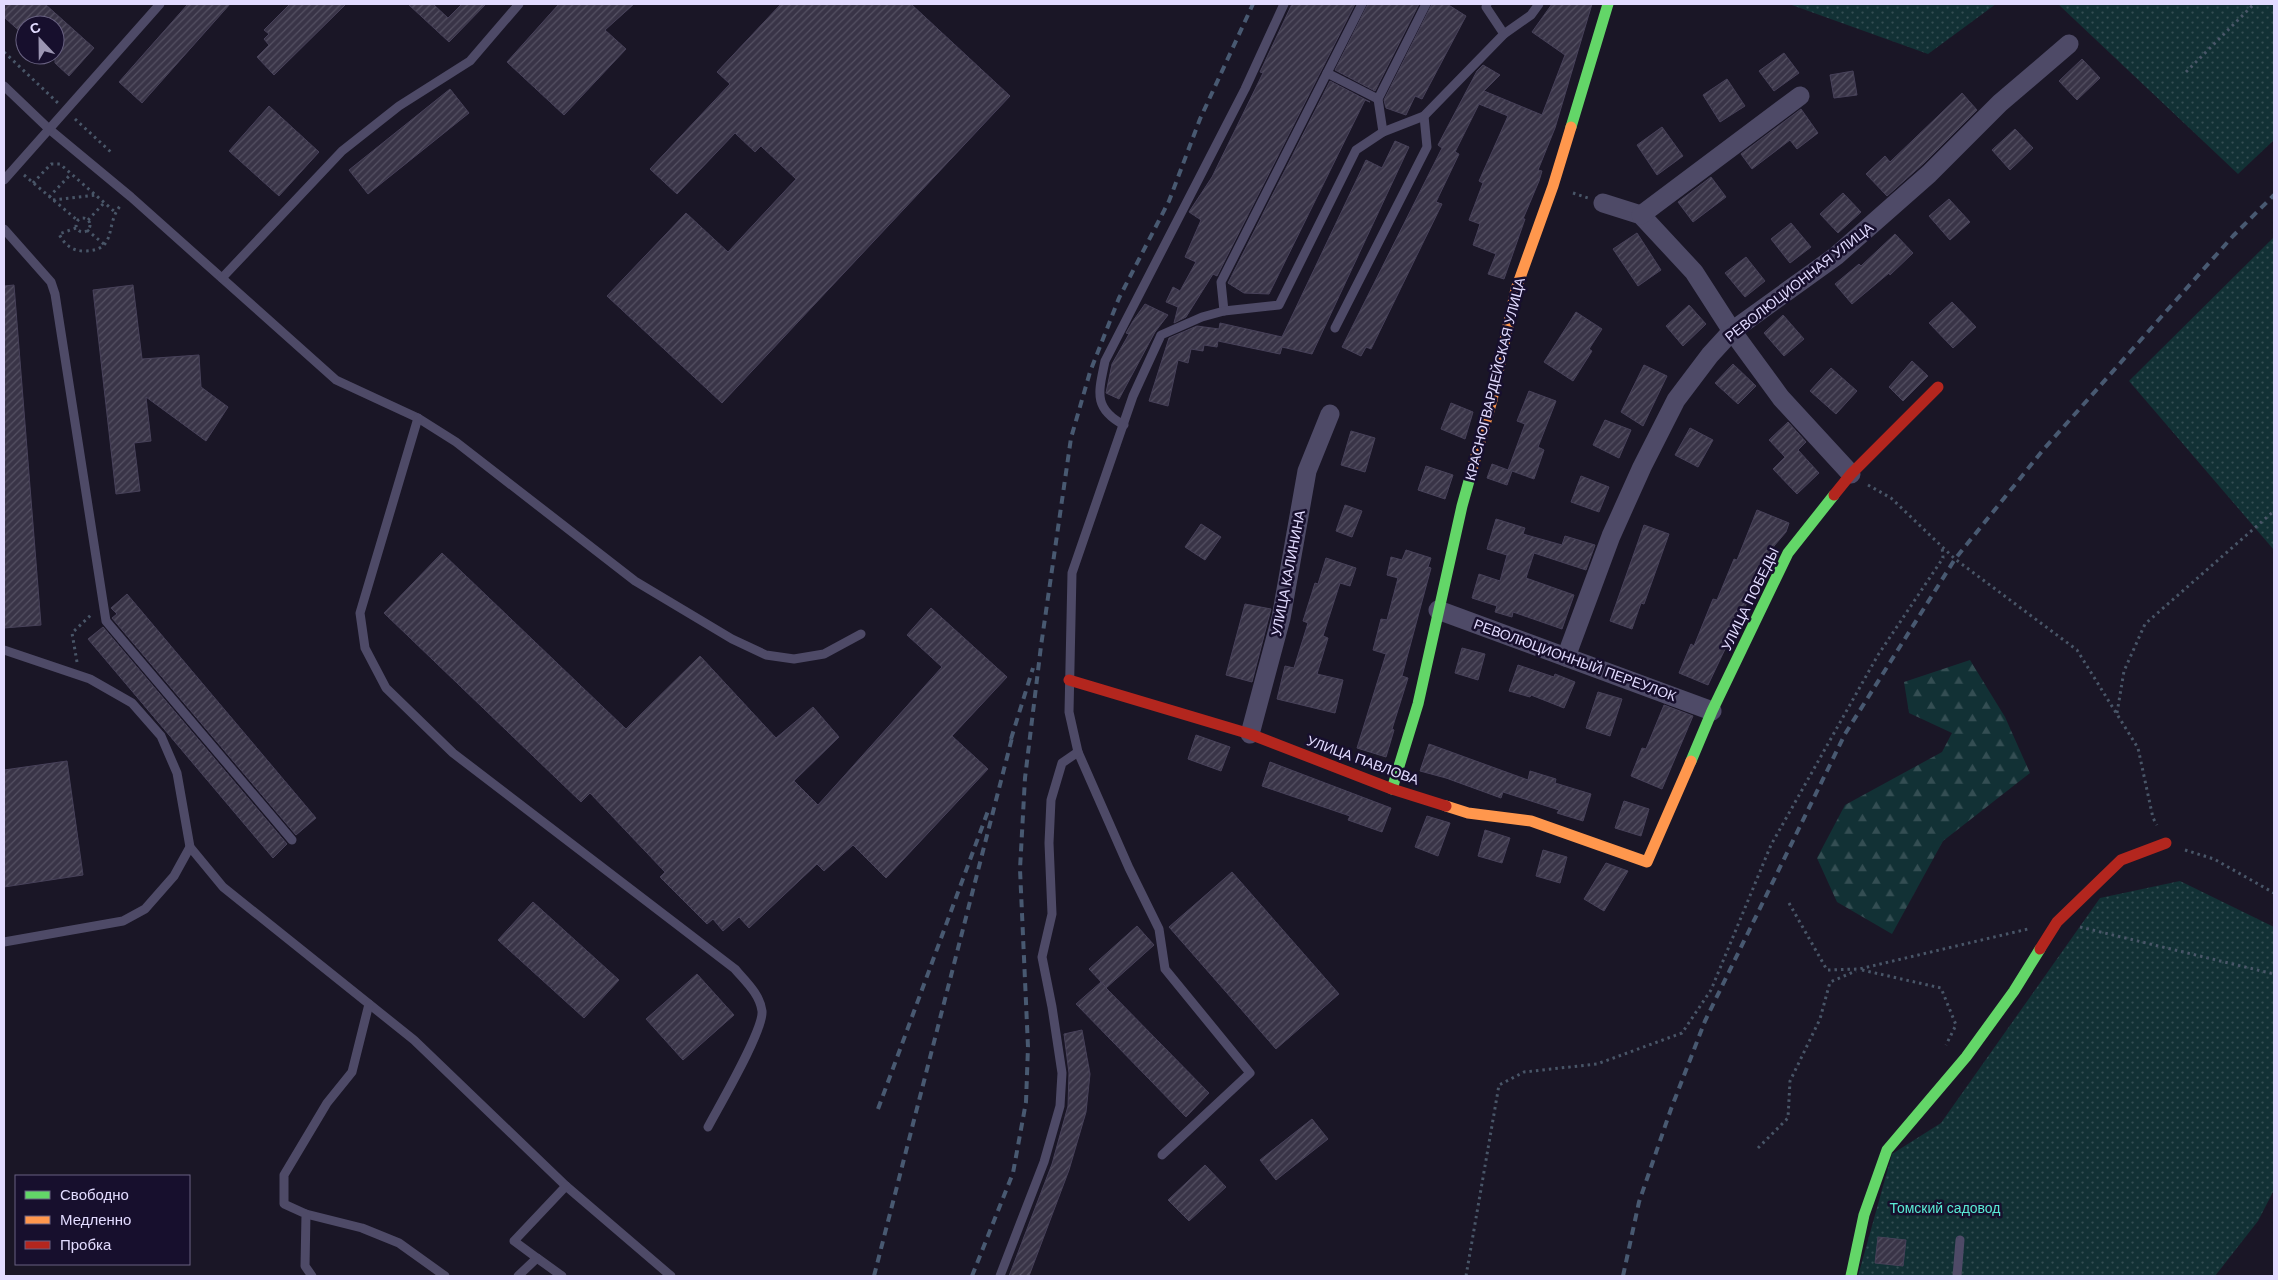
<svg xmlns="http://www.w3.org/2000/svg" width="2278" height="1280" font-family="'DM Sans',sans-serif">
  <defs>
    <pattern id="green-dots" width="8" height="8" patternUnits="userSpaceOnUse" patternTransform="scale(1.25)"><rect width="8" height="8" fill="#123135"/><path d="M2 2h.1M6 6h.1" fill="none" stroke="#344e53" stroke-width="1.8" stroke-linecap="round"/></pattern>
    <pattern id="forest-firs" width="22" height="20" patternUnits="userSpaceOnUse" patternTransform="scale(1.25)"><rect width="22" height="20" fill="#123135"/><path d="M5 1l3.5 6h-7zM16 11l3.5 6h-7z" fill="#344e53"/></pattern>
    <pattern id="building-hatch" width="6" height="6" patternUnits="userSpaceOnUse" patternTransform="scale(1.25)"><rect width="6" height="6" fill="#393447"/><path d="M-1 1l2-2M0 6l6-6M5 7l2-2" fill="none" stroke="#555163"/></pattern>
  </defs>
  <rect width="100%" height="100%" fill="#1a1626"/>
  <g fill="url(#green-dots)">
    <path d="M1789,4H1996L1928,54Z"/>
    <path d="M2058,4H2274V140L2238,174Z"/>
    <path d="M2274,237V550L2129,381Z"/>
    <path d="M2180,881L2274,927V1190L2258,1221L2215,1276H1858L1892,1154L1941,1123L2100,898Z"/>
  </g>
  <path fill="url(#forest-firs)" d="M1970,660L2005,717L2030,773L1943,841L1892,934L1837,902L1817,858L1845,805L1942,752L1952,733L1909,713L1904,682Z"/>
  <g fill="url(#building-hatch)" stroke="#474159">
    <path d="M4,4H45L94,48L69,76L55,63V25H25V36L4,17Z"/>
    <path d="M188,4H230L142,103L119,82Z"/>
    <path d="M290,4H346L274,75L257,57L269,45L264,39L269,34L264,30Z"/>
    <path d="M408,4H433L448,18L462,4H486L449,42Z"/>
    <path d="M559,4H634L605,30L626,49L564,115L507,62Z"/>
    <path d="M781,4H911L1010,96L722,403L607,296L686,213L728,252L796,179L761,146L755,152L735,133L677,194L650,169L730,84L717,72Z"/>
    <path d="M1292,4H1355L1217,276L1213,274L1186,317L1174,323L1178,307L1166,302L1173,287L1180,291L1196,262L1185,257L1201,220L1189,212L1212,177L1263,73L1260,72Z"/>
    <path d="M1368,4H1419L1375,91L1335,70Z"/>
    <path d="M1432,4H1447L1466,16L1422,99L1415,96L1406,115L1386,108L1384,100Z"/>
    <path d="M1552,4H1592L1555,128L1538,170L1542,171L1539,181L1523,219H1525L1504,279L1488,274L1496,254L1473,245L1480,224L1469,220L1483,183L1479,181L1508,116L1479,104L1455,152L1459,154L1436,202L1442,204L1371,349L1366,347L1361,356L1342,347L1442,148L1438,145L1477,71L1483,65L1500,75L1484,91L1542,115L1565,55L1532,32Z"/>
    <path d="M1784,53L1799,73L1774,91L1759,71Z"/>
    <path d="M2082,59L2100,78L2077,100L2059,81Z"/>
    <path d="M1853,71L1857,95L1834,98L1830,75Z"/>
    <path d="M1727,79L1745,106L1720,122L1703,95Z"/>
    <path d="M1330,81L1370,102L1365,100L1269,294L1244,293L1228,283Z"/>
    <path d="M450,89L469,113L368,194L349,170Z"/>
    <path d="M1962,93L1977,110L1924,163L1887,196L1866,174L1885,156L1890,162Z"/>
    <path d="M269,106L319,152L279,196L229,151Z"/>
    <path d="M1801,109L1818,133L1797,149L1790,140L1752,169L1741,154Z"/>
    <path d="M1662,127L1683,156L1657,175L1637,145Z"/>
    <path d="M2015,129L2033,148L2010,170L1992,150Z"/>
    <path d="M1395,141L1409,147L1312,354L1282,347L1280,354L1218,341L1217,347L1204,345L1203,351L1191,349L1188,363L1178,360L1168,406L1149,401L1169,338L1197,326L1219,329L1220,323L1282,337L1366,160L1382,168Z"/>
    <path d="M1711,177L1726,197L1693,222L1678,202Z"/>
    <path d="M1843,193L1861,212L1838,233L1820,214Z"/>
    <path d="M1949,199L1970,222L1950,240L1929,216Z"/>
    <path d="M1791,223L1811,247L1790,263L1771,239Z"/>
    <path d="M1637,233L1661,270L1638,286L1613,249Z"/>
    <path d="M1895,234L1913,253L1890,275L1889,273L1852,304L1835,284L1859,264L1861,266Z"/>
    <path d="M1746,257L1765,281L1745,297L1725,273Z"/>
    <path d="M14,285L41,625L4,628V286Z"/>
    <path d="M133,285L142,359L199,355L201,387L228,407L206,441L146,397L151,441L134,443L140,491L116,494L93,290Z"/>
    <path d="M1952,302L1976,327L1953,348L1929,323Z"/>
    <path d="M1145,304L1168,315L1155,332L1119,399L1106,393L1112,364L1129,334L1126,333L1133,321Z"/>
    <path d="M1689,305L1706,324L1683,346L1666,326Z"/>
    <path d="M1576,312L1602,329L1589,349L1592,351L1573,381L1544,362Z"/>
    <path d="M1783,315L1804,339L1784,356L1764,333Z"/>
    <path d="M1912,361L1928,376L1903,401L1889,387Z"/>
    <path d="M1733,364L1756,386L1738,404L1715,383Z"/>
    <path d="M1644,365L1667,376L1643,426L1621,412Z"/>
    <path d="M1831,368L1857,391L1836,414L1810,391Z"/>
    <path d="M1529,391L1556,401L1538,447L1544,450L1534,479L1512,471L1507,485L1487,478L1492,464L1508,470L1525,424L1517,421Z"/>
    <path d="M1451,403L1473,412L1465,439L1441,429Z"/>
    <path d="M1605,420L1631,430L1619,458L1593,445Z"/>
    <path d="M1788,422L1806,442L1798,450L1819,473L1797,494L1773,469L1785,457L1769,440Z"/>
    <path d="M1690,428L1713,440L1698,467L1675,455Z"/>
    <path d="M1351,431L1375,438L1365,472L1341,465Z"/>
    <path d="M1426,466L1453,475L1445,499L1418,490Z"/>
    <path d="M1581,476L1609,487L1599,512L1571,502Z"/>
    <path d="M1345,505L1362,511L1352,537L1336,531Z"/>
    <path d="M1757,510L1789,523L1786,532L1774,546L1708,685L1679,673L1691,644L1694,646L1713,599L1717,600L1734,559L1737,560Z"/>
    <path d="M1496,519L1525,528L1523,534L1562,545L1565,536L1595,545L1586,570L1534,553L1526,578L1574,595L1562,629L1513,612L1512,617L1495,612L1497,606L1472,598L1479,574L1500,581L1507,555L1487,549Z"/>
    <path d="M1201,524L1221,537L1205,560L1185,547Z"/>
    <path d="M1644,525L1669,534L1644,604L1641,603L1632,629L1610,621Z"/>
    <path d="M1406,550L1431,558L1428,567L1431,568L1402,676L1408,678L1392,729L1394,730L1386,757L1357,748L1386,654L1373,650L1381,619L1387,620L1398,578L1387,575L1391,557L1402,560Z"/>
    <path d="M442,553L626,729L700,656L776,738L813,707L839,737L794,781L818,805L942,667L907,635L931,608L1007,677L952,736L988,769L886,878L853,845L824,871L817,864L749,928L739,917L723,931L713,919L707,924L660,877L665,872L590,793L581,802L384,613Z"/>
    <path d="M1326,558L1356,568L1350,586L1340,583L1323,636L1328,638L1317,674L1343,680L1335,713L1277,699L1285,666L1294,668L1308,623L1303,621L1315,583L1318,584Z"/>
    <path d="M127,594L316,818L296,835L112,618L117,614L111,608Z"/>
    <path d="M1245,604L1271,609L1252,682L1226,675Z"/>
    <path d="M103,627L287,844L273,858L88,639Z"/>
    <path d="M1462,648L1485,654L1478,680L1455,673Z"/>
    <path d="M1518,665L1554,677L1555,674L1575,682L1564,708L1531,695L1530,697L1509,691Z"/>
    <path d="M1598,692L1622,699L1610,736L1586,728Z"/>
    <path d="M1664,705L1693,716L1662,789L1631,776L1642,748L1646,749Z"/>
    <path d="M1196,735L1230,747L1221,771L1188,759Z"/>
    <path d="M1429,744L1528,780L1530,771L1556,779L1555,783L1591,794L1583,821L1557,813L1559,810L1503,792L1501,798L1446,778L1420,771Z"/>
    <path d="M67,761L83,875L4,887V770Z"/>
    <path d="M1270,762L1391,808L1382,832L1348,820L1350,816L1262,786Z"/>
    <path d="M1624,801L1649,809L1641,836L1615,828Z"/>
    <path d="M1427,816L1450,823L1438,856L1415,847Z"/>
    <path d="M1485,830L1510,838L1502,863L1478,856Z"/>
    <path d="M1543,850L1567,857L1560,883L1536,876Z"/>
    <path d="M1606,863L1628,871L1604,911L1584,899Z"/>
    <path d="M1232,872L1339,994L1276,1049L1169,927Z"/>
    <path d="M533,902L619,980L584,1018L498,940Z"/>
    <path d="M1137,926L1154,945L1106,988L1209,1093L1186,1117L1076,1004L1101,982L1105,986L1089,969Z"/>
    <path d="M697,974L734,1015L683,1060L646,1019Z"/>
    <path d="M1082,1030L1090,1074L1086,1112L1069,1170L1029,1276H1009L1052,1164L1068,1106L1069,1073L1064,1034Z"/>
    <path d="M1312,1119L1328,1139L1276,1180L1260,1160Z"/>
    <path d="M1205,1165L1226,1187L1189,1221L1168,1200Z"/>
    <path d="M1878,1237L1906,1240L1903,1266L1875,1263Z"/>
  </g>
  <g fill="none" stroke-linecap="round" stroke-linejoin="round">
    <g stroke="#495668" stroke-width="3" stroke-dasharray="2.5 4" stroke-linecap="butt">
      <path d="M4,52L58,103"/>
      <path d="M2186,72L2254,4"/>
      <path d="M75,119L113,154"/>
      <path d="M24,175L77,220"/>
      <path d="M33,183L51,164H60L115,212"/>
      <path d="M1573,193L1588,198"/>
      <path d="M49,197L71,174"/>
      <path d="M53,200L97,195"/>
      <circle cx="83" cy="225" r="7"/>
      <path d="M88,220L105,202"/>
      <path d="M76,228L59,234C64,244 72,251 84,251C119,251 104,224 121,205"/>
      <path d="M87,230L105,245"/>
      <path d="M1868,485L1891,498L1955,559L2077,650L2138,748L2153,818L2157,825"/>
      <path d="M77,662L72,633L92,614"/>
      <path d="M2117,713L2124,671L2145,624L2274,511"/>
      <path d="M2185,850L2214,859L2274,893"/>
      <path d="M1789,903L1827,970L1859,969L2028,929"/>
      <path d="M2080,927L2274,974"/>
      <path d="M1862,970L1941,988L1956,1025L1946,1045"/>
      <path d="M1758,1148L1788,1118L1790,1081L1820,1019L1830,982L1856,971"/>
      <path d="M1466,1276L1499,1085L1524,1072L1597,1064L1682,1033L1711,990L1771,845L1878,655L1943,558L1942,546"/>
    </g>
    <g stroke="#4e4a67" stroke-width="9">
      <path d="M1487,4L1486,7L1504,34"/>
      <path d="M1327,73L1378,99"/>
      <path d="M4,86L49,129L131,197L336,380L418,418L456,442L635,581L732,639L766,655L794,659L824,654L861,634"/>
      <path d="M1383,132L1378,99L1426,4"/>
      <path d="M4,180L160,4"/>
      <path d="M4,229L51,282L55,294L106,621L292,840"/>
      <path d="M222,278L342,151L399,106L470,61L519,4"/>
      <path d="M1224,311L1221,282L1362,4"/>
      <path d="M1335,328L1427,147L1424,116"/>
      <path d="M418,418L360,613L365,648L386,688L453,753L735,969C745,981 760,994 762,1011C764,1030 719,1106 708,1127"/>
      <path d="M1124,425C1092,408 1099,391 1105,361L1245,89L1284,4"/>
      <path d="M4,650L90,679L132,703L161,736L177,773L190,847L223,887L414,1040L566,1186L671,1276"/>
      <path d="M1078,752L1129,868L1159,929L1165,969L1250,1073L1162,1155"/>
      <path d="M4,942L123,921L145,909L174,876L190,847"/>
      <path d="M306,1214L362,1228L399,1243L445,1276"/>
      <path d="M537,1258L562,1276"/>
      <path d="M312,1276L305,1266L306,1214L284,1204V1175L327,1103L352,1072L369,1004"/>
      <path d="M518,1276L537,1258L514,1241L566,1186"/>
      <path d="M1000,1276L1044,1162L1060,1106L1062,1073L1052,1007L1042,957L1052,914L1049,843L1051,800L1062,763L1078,752L1069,712L1072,573L1133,396L1161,335L1202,317L1224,311L1279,305L1356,150L1383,132L1424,116L1504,34L1531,15L1539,4"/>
      <path d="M1957,1276L1960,1240"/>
    </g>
    <g stroke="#4e4a67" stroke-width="19">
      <path d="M1603,203L1641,215L1694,272L1732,331L1781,398L1851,474"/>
      <path d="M1641,215L1800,96"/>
      <path d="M1438,610L1712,711"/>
      <path d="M1566,657L1611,536L1642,467L1676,400L1710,355L1732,331L1836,256L1929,174L2000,103L2069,44"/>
      <path d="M1250,734L1281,618L1307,471L1330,414"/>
    </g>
    <g stroke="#63d668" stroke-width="11">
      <path d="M1571,127L1608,4"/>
      <path d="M1691,761L1712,711L1788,553L1834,495"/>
      <path d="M1392,789L1418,704L1462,506L1472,470"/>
      <path d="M1851,1276L1864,1215L1887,1150L1966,1057L2014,991L2040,949"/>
    </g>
    <g stroke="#ff974d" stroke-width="11">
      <path d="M1472,470L1492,400L1516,289L1553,186L1571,127"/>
      <path d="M1446,806L1468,813L1531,821L1647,862L1691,761"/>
    </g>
    <g stroke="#b3261e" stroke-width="11">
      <path d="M1834,495L1851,474L1938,387"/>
      <path d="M1069,680L1250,734L1392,789L1446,806"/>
      <path d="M2040,949L2057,922L2121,860L2166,843"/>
    </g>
    <g stroke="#485971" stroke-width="4" stroke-dasharray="8 6" stroke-linecap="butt">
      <path d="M1011,739L1033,668"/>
      <path d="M878,1109L988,811"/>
      <path d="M874,1276L1013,734"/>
      <path d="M972,1276L1013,1173L1026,1102L1028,1047L1020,869L1025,778L1041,646L1071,438L1090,372L1119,298L1169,201L1200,119L1253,4"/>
      <path d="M1623,1276L1639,1202L1671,1109L1705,1021L1845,734L1955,559L2043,450L2233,236L2274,195"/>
    </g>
  </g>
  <g text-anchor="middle" stroke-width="5" stroke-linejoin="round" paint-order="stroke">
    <g font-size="14" fill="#e2dbff" stroke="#170f2d">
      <text transform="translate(1799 282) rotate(-38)" y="5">РЕВОЛЮЦИОННАЯ УЛИЦА</text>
      <text transform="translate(1495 379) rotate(-76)" y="5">КРАСНОГВАРДЕЙСКАЯ УЛИЦА</text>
      <text transform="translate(1288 573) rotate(-79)" y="5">УЛИЦА КАЛИНИНА</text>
      <text transform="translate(1750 599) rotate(-64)" y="5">УЛИЦА ПОБЕДЫ</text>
      <text transform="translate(1575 660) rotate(20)" y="5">РЕВОЛЮЦИОННЫЙ ПЕРЕУЛОК</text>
      <text transform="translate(1363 760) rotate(20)" y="5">УЛИЦА ПАВЛОВА</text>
    </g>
    <g font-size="14" fill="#5aebd5" stroke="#170f2d">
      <text x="1945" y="1213">Томский садовод</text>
    </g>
  </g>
  <rect width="2278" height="1280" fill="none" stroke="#e2dbff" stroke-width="10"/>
  <rect x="15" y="1175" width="175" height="90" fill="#170f2d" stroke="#686181"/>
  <rect x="25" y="1191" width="25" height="8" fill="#63d668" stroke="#686181"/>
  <text x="60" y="1200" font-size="15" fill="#e2dbff">Свободно</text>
  <rect x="25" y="1216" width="25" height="8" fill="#ff974d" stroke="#686181"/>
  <text x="60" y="1225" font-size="15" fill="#e2dbff">Медленно</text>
  <rect x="25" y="1241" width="25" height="8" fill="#b3261e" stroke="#686181"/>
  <text x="60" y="1250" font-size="15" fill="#e2dbff">Пробка</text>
  <g transform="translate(40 40) rotate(338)"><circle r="24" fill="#170f2d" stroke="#686181"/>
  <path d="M0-4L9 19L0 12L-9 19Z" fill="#9c96b3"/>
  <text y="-8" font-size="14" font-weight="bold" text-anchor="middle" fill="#e2dbff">С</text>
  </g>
</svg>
